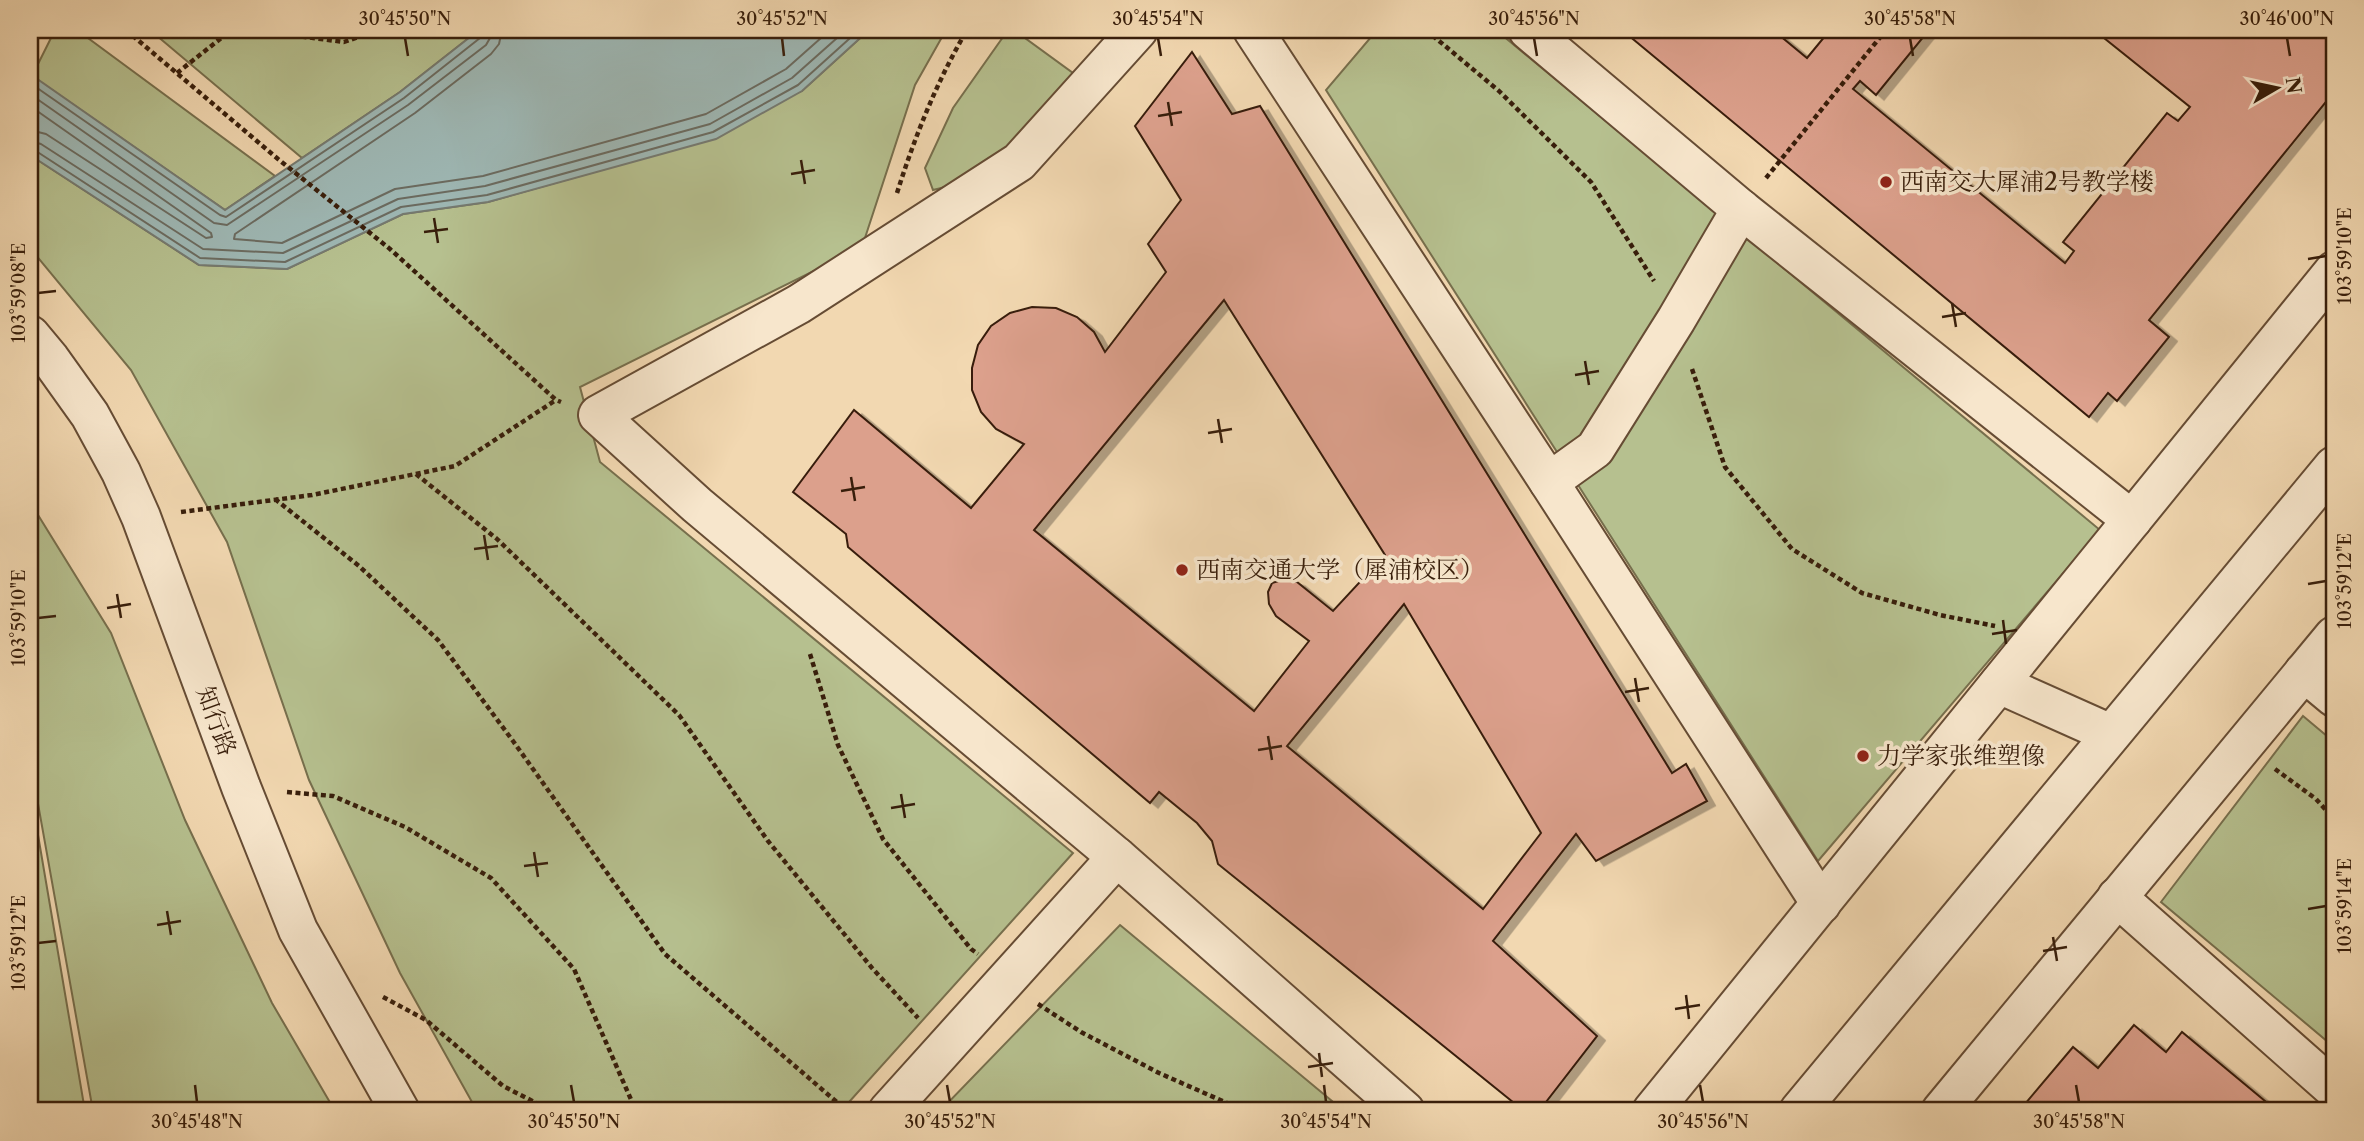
<svg xmlns="http://www.w3.org/2000/svg" width="2364" height="1141" font-family="'Libre Caslon Text','Noto Serif SC',serif">
  <defs>
    <filter id="shadow"><feDropShadow dx="8" dy="4.5" stdDeviation="0" flood-color="#0004"/></filter>
  </defs>
  <rect width="100%" height="100%" fill="#f2d8b1"/>
  <filter id="stains"><feTurbulence type="fractalNoise" baseFrequency=".00286" numOctaves="4"/><feColorMatrix values="0 0 0 0 .2 0 0 0 0 .09 0 0 0 0 .02 0 0 0 .5 -.17"/></filter>
  <radialGradient id="worn" r=".72"><stop offset=".6" stop-color="#630" stop-opacity="0"/><stop offset="1" stop-color="#630" stop-opacity=".3"/></radialGradient>
  <g fill="#b6c08f" stroke="#776f4d" stroke-width="2">
    <path d="M55,30H77L275,176L225,210L32,76Z"/>
    <path d="M150,30H479L400,92L302,158Z"/>
    <path d="M869,30H946L915,85L862,247L580,387L600,462L1073,853L841,1111H477L400,973L309,780L227,542L131,370L30,248V155L199,265L287,269L403,214L488,202L608,168L802,91Z"/>
    <path d="M1008,30H1014L1077,76L978,179L933,190L925,168L953,108Z"/>
    <path d="M1377,30H1496L2100,530L1818,861L1326,90Z"/>
    <path d="M30,502L111,633L185,820L272,1003L335,1111H93L30,759Z"/>
    <path d="M2303,716L2334,742V1047L2161,902Z"/>
    <path d="M30,788L85,1111H30Z"/>
    <path d="M1120,925L1344,1111H940Z"/>
  </g>
  <path fill="#9eb8b5" stroke="#757a71" stroke-width="2" d="M479,30H869L802,91L716,139L488,202L403,214L287,269L199,265L30,155V74L225,210L400,92Z"/>
  <g fill="none" stroke-linecap="round" stroke-linejoin="round">
    <g stroke="#6b6b60" stroke-width="2">
      <path d="M502,30L499,44L491,54L415,113L235,234L234,239L282,243L395,189L483,176L706,114L786,69L830,30"/>
      <path d="M30,83L220,215L226,217L404,98L480,38L483,30"/>
      <path d="M30,94L214,223L227,225L408,105L486,45L490,38L491,30"/>
      <path d="M30,106L211,233L212,237L206,238L46,134L30,130"/>
      <path d="M30,141L41,144L203,249L283,253L398,199L485,186L710,124L792,78L846,30"/>
      <path d="M30,150L36,151L200,258L285,262L401,207L487,195L713,132L798,85L859,30"/>
    </g>
  </g>
  <g fill="#dca08c" stroke="#381e0b" stroke-width="2" fill-rule="evenodd" filter="url(#shadow)">
    <path d="M1622,30H1773L1807,58L1830,30H1929L1876,95L1860,81L1853,89L2065,263L2074,251L2063,242L2167,113L2178,121L2190,107L2094,30H2334V92L2149,320L2169,337L2117,401L2108,393L2089,417Z"/>
    <path d="M1192,52L1232,114L1260,106L1672,773L1686,764L1707,801L1596,861L1576,834L1493,941L1597,1036L1539,1111H1524L1218,864L1212,841L1197,823L1159,792L1150,803L848,547L846,534L793,492L854,410L971,508L1024,444L996,429L981,412L972,390V368L978,345L991,326L1010,313L1032,307L1056,308L1077,317L1094,332L1105,352L1166,272L1148,244L1181,200L1135,126ZM1224,300L1385,555L1333,611L1297,582L1285,579L1272,583L1268,592L1269,604L1276,616L1309,641L1254,711L1034,530ZM1404,604L1541,833L1483,909L1287,746Z"/>
    <path d="M2134,1025L2166,1052L2182,1032L2277,1111H2019L2073,1047L2098,1068Z"/>
  </g>
  <g fill="none" stroke-linecap="round" stroke-linejoin="round">
    <defs>
      <g id="street">
        <path d="M1138,30L1019,162L799,304L598,415L697,505L1117,857L1405,1111"/>
        <path d="M1253,30L1549,482L1821,904"/>
        <path d="M1528,30L1741,209L2132,520"/>
        <path d="M30,335L50,359L90,415L121,472L141,517L241,787L298,930L400,1111"/>
        <path d="M1549,482L1595,449L1676,320L1741,209"/>
        <path d="M2304,672L2334,697"/>
        <path d="M1999,684L2111,734"/>
        <path d="M2117,897L2334,1089"/>
        <path d="M888,1111L1117,857"/>
        <path d="M1652,1111L2334,271"/>
        <path d="M1799,1111L2334,466"/>
        <path d="M1941,1111L2334,636"/>
      </g>
    </defs>
    <use href="#street" stroke="#664c34" stroke-width="42"/>
    <g stroke="#381e0b" stroke-width="4.5" stroke-dasharray="5 3.5" stroke-linecap="butt">
      <path d="M126,30L278,159L390,249L556,400L561,402"/>
      <path d="M251,30L344,42L378,30"/>
      <path d="M1426,30L1499,91L1591,182L1654,281"/>
      <path d="M177,73L220,39L239,30"/>
      <path d="M1766,178L1886,30"/>
      <path d="M897,193C915,136 937,81 967,30"/>
      <path d="M1692,369L1725,467L1792,549L1862,593L1940,615L1995,626"/>
      <path d="M416,474L497,539L679,715L768,841L872,968L918,1018"/>
      <path d="M275,499L359,566L438,640L513,741L665,954L839,1104L850,1109"/>
      <path d="M181,512L312,495L455,466L556,400"/>
      <path d="M810,654L838,745L883,839L971,949L978,954"/>
      <path d="M2275,769L2316,799L2334,819"/>
      <path d="M287,792L333,796L405,827L491,878L574,969L636,1111"/>
      <path d="M383,997L426,1020L503,1086L552,1111"/>
      <path d="M1038,1004L1081,1032L1159,1073L1245,1111"/>
    </g>
    <use href="#street" stroke="#f7e6cc" stroke-width="38"/>
  </g>
  <path fill="none" stroke="#381e0b" stroke-width="2.5" d="M405,38L408,56M782,38L784,56M1158,38L1161,56M1534,38L1537,56M1910,38L1913,56M2287,38L2290,56M1168,102L1172,126M1158,116L1182,112M801,160L805,184M791,174L815,170M434,218L438,243M424,232L448,229M2308,259L2326,256M38,293L56,291M1952,303L1956,327M1942,317L1966,313M1585,361L1589,385M1575,375L1599,371M1218,419L1222,443M1208,433L1232,429M851,477L855,501M841,491L865,487M484,535L488,560M474,549L498,546M2308,584L2326,581M117,594L121,618M107,608L131,604M38,618L56,616M2003,620L2006,644M1992,634L2017,630M1635,678L1639,702M1625,692L1649,688M1268,736L1272,760M1258,750L1282,746M901,794L905,818M891,808L915,804M534,852L538,877M524,866L548,863M2308,909L2326,906M167,911L171,935M157,925L181,921M2053,937L2057,961M38,943L56,941M2043,951L2067,947M1686,995L1689,1019M1675,1009L1700,1005M1319,1053L1322,1077M1308,1067L1333,1063M195,1085L197,1102M571,1085L574,1102M947,1085L950,1102M1324,1085L1326,1102M1700,1085L1703,1102M2076,1085L2079,1102"/>
  <g fill="#8f2418" stroke="#f7e6cc" stroke-width="2.5">
    <circle cx="1886" cy="182" r="7"/>
    <circle cx="1182" cy="570" r="7"/>
    <circle cx="1863" cy="756" r="7"/>
  </g>
  <g text-anchor="middle" stroke-width="7" stroke-linejoin="round" paint-order="stroke">
    <g font-size="24" fill="#381e0b" stroke="#f7e6cc" text-anchor="start">
      <text x="1900" y="190">西南交大犀浦2号教学楼</text>
      <text x="1196" y="578">西南交通大学（犀浦校区）</text>
      <text x="1877" y="764">力学家张维塑像</text>
    </g>
    <g font-size="24" fill="#381e0b" stroke="#f7e6cc">
      <text transform="translate(216 721) rotate(70)" y="8">知行路</text>
    </g>
  </g>
  <rect width="2364" height="1141" fill="none" stroke="#f2d8b1" stroke-width="77"/>
  <g transform="translate(2277 88) rotate(81)" stroke="#f7e6cc" stroke-width="5" paint-order="stroke">
  <path d="M0-5L12 26L0 18L-12 26Z" fill="#381e0b"/>
  <text y="-10" font-size="19" font-weight="bold" text-anchor="middle" fill="#381e0b">N</text>
  </g>
  <rect x="38" y="38" width="2288" height="1064" fill="none" stroke="#381e0b" stroke-width="2.5"/>
  <g font-size="18" text-anchor="middle" fill="#381e0b">
    <text x="405" y="25">30°45'50"N</text>
    <text x="782" y="25">30°45'52"N</text>
    <text x="1158" y="25">30°45'54"N</text>
    <text x="1534" y="25">30°45'56"N</text>
    <text x="1910" y="25">30°45'58"N</text>
    <text x="2287" y="25">30°46'00"N</text>
    <text transform="translate(2345 256) rotate(-90)" y="6">103°59'10"E</text>
    <text transform="translate(19 293) rotate(-90)" y="6">103°59'08"E</text>
    <text transform="translate(2345 581) rotate(-90)" y="6">103°59'12"E</text>
    <text transform="translate(19 618) rotate(-90)" y="6">103°59'10"E</text>
    <text transform="translate(2345 906) rotate(-90)" y="6">103°59'14"E</text>
    <text transform="translate(19 943) rotate(-90)" y="6">103°59'12"E</text>
    <text x="197" y="1128">30°45'48"N</text>
    <text x="574" y="1128">30°45'50"N</text>
    <text x="950" y="1128">30°45'52"N</text>
    <text x="1326" y="1128">30°45'54"N</text>
    <text x="1703" y="1128">30°45'56"N</text>
    <text x="2079" y="1128">30°45'58"N</text>
  </g>
  <rect width="100%" height="100%" filter="url(#stains)"/>
  <rect width="100%" height="100%" fill="url(#worn)"/>
</svg>
